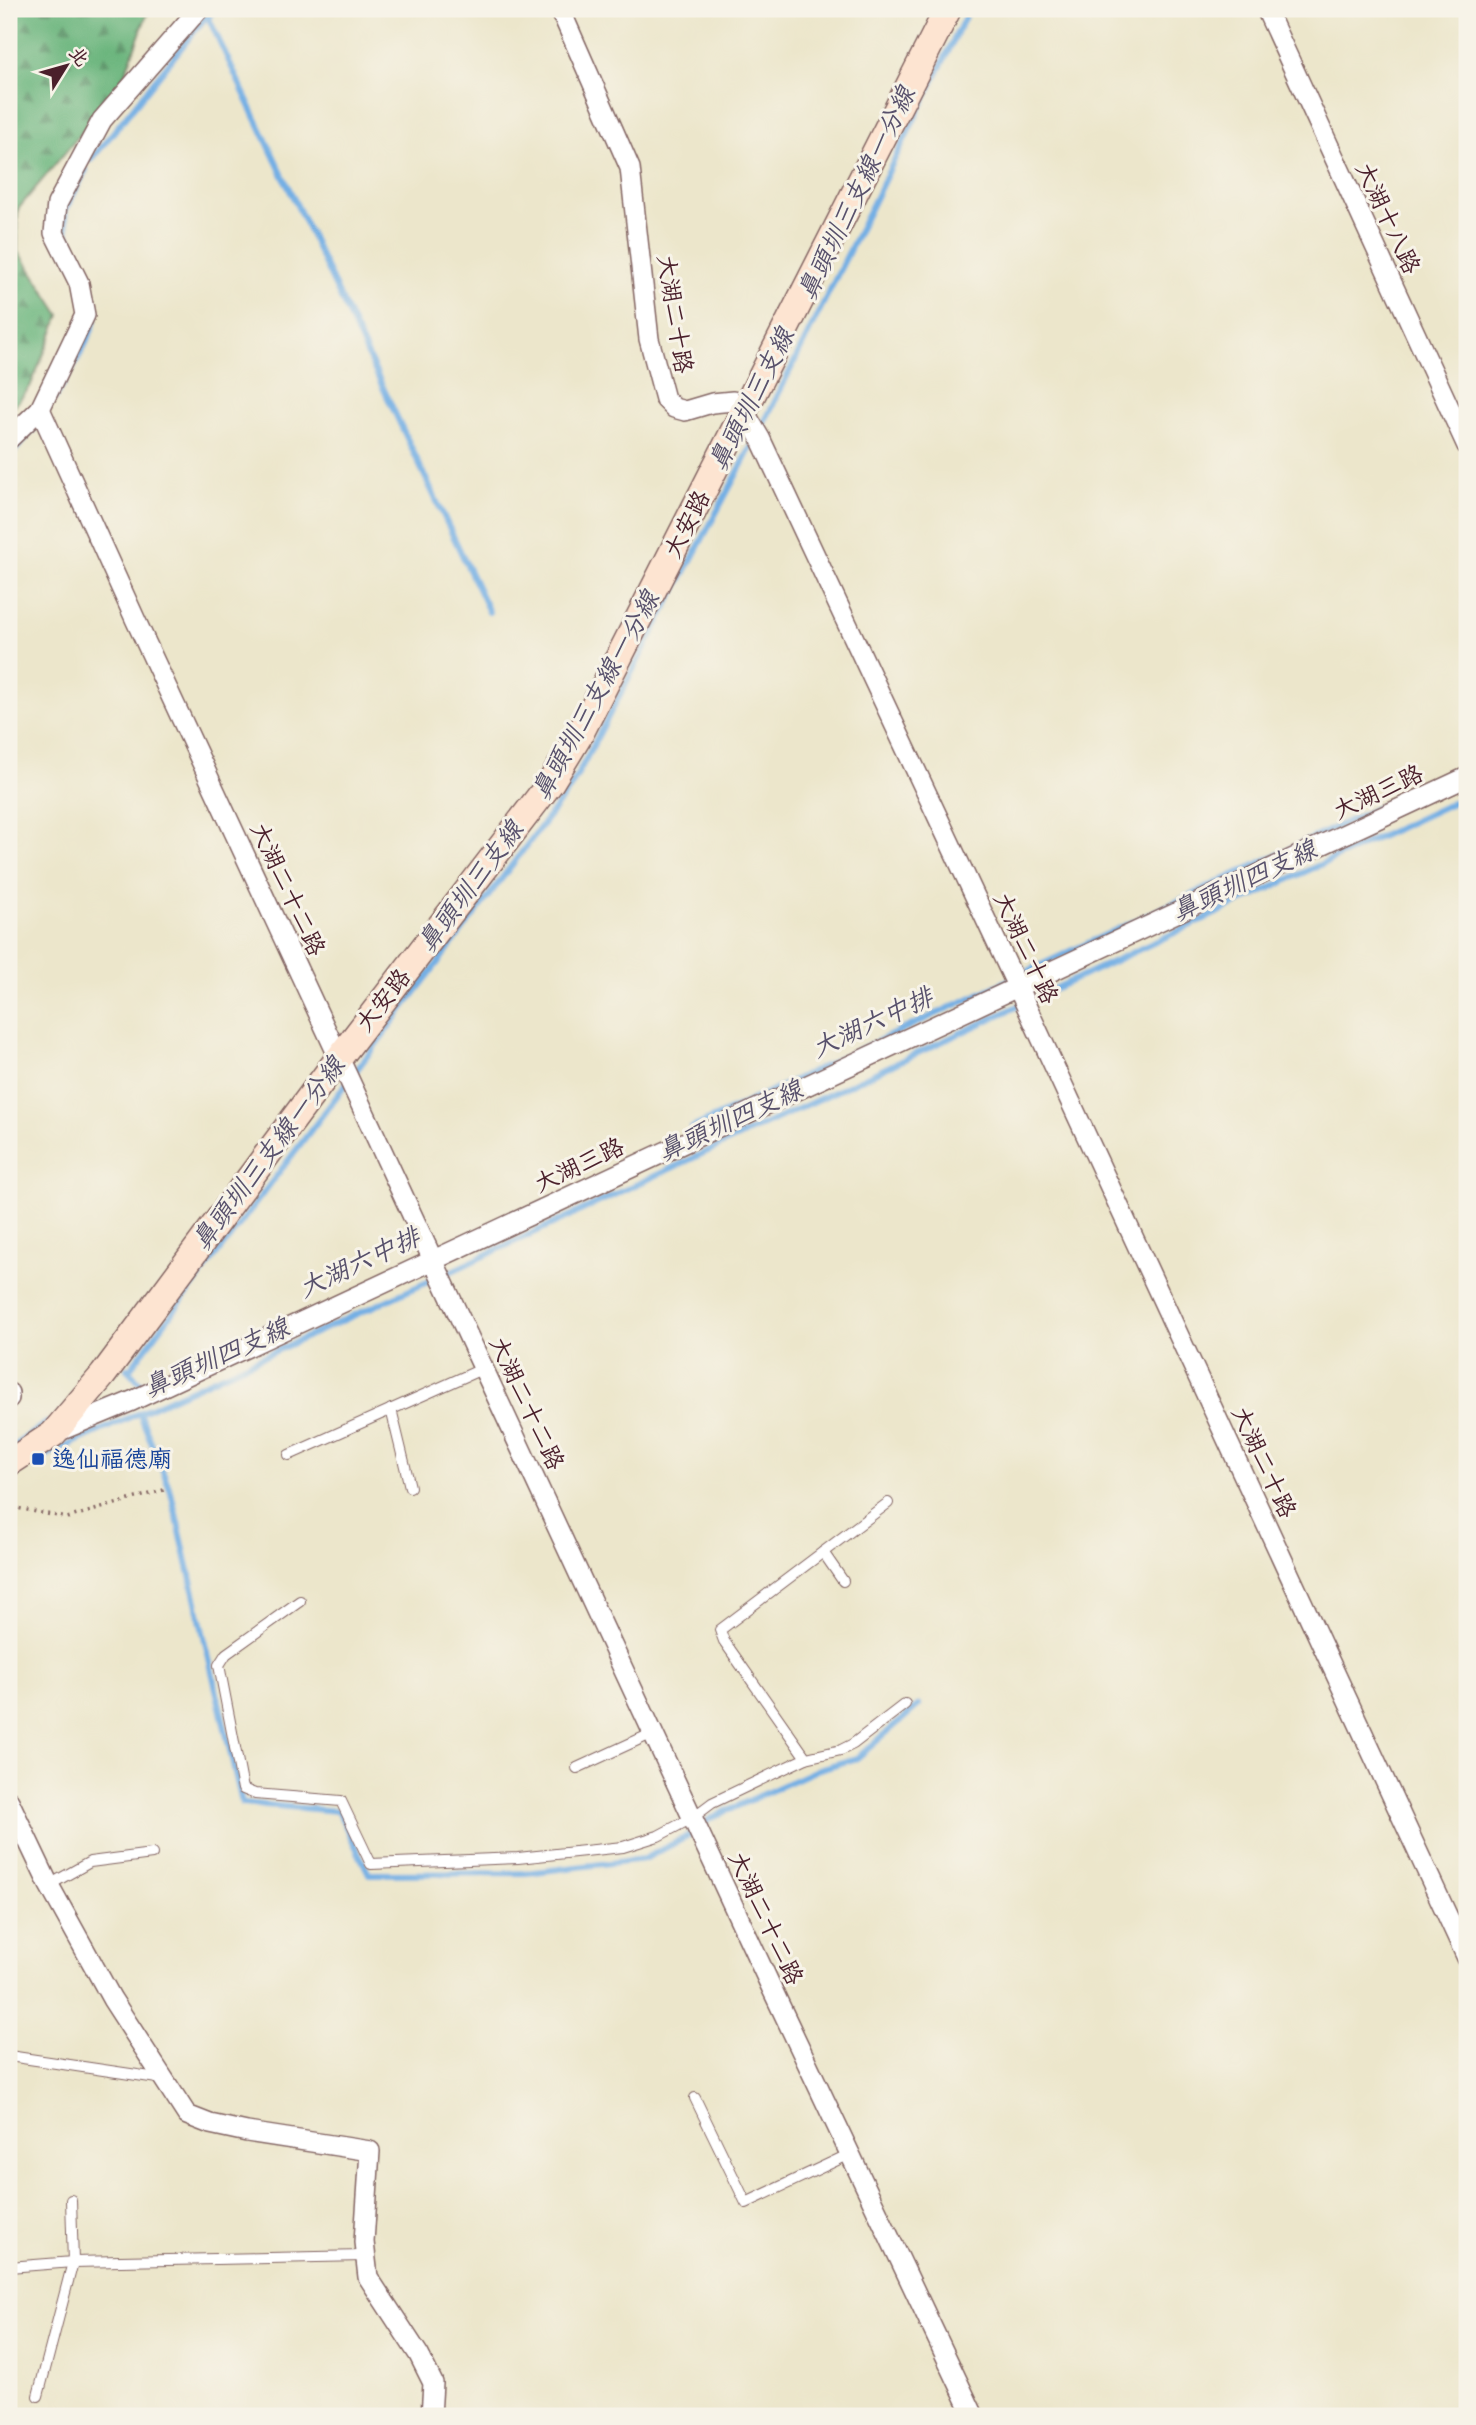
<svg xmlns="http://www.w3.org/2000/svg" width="1476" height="2425" font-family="'Balsamiq Sans','LXGW WenKai TC',sans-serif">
  <defs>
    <pattern id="forest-firs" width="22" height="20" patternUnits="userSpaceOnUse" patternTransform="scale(1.75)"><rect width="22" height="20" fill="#6bb57d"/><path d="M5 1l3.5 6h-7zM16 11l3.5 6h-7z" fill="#5a9367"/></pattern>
  </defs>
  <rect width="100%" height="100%" fill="#f7f3e8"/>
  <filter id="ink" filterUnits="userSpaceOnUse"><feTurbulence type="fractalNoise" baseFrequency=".0143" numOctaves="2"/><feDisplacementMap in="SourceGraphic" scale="14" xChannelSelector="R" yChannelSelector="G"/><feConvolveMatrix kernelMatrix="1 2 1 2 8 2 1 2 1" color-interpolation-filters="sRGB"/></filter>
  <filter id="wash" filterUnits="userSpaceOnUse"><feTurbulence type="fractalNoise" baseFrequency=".00686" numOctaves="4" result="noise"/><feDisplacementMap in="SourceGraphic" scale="28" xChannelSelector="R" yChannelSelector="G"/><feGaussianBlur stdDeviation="1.57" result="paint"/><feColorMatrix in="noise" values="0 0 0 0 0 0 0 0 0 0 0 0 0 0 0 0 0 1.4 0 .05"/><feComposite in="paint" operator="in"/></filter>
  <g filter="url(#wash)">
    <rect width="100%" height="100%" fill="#ece6cb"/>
    <path fill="url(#forest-firs)" stroke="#5a6a54" stroke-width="2" d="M9,9H149L121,85L18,209V250L60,315L30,387L9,413Z"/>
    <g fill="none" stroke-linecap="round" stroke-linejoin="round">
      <g stroke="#73afe4" stroke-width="6">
        <path d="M215,9L208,17L489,612"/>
        <path d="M91,160L209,13"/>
        <path d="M81,266L67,234L65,211L86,170"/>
        <path d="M55,398C65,380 93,336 95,318C96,306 92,290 87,280"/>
        <path d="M9,457L42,419"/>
        <path d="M692,1128L1467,766"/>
        <path d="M127,1369H130L571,787L767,417L969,9"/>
        <path d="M127,1369L142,1385L280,1321"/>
        <path d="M140,1414L171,1492L242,1803L338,1811L369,1874L526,1873L644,1859L690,1835L711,1818L819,1769L857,1758L919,1705"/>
        <path d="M15,1445L46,1423"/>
        <path d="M38,1459L454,1270L1467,796"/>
      </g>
    </g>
  </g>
  <g filter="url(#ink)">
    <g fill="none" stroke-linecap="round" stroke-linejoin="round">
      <defs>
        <g id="lane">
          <path d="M391,1409L410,1487"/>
          <path d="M289,1455L484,1368"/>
          <path d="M823,1552L843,1581"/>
          <path d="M300,1601L226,1654L219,1665L243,1789L255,1794L341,1801L371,1864L518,1858L623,1847L658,1836L692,1818L712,1803L806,1758L724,1641L720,1630L888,1503"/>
          <path d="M806,1758L841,1750L853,1744L905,1704"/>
          <path d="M577,1768L653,1733"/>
          <path d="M49,1885L90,1862L152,1854"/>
          <path d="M9,2056L164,2079"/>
          <path d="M695,2098L746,2203L850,2154"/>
          <path d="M9,2267L73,2262L364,2256"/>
          <path d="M38,2396L73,2262L71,2200"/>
        </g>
        <g id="street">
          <path d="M560,9L630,168L649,339L665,399L674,408L685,411L712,403L733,401L744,411L760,438L1017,986L1467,1958"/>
          <path d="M1266,9L1467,446"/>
          <path d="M40,409L136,621L433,1260L772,1989L974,2416"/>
          <path d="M9,439L40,409L85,315L79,283L54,233L57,204L102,120L199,9"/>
          <path d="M9,1393V1398"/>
          <path d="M57,1432L132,1401L1467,777"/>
          <path d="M9,1801L49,1885L112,1999L187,2115L210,2124L247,2132L370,2151L364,2242L368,2277L419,2355L433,2383L431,2416"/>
        </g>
        <path id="secondary" d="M9,1463L53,1434L103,1375L339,1058L551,782L579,736L948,9"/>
      </defs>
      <use href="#lane" stroke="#836563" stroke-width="12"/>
      <use href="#street" stroke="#836563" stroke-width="22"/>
      <use href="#secondary" stroke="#836563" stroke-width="29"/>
      <path stroke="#836563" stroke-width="3.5" stroke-dasharray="2 5" stroke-linecap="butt" d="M9,1500L17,1508L67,1518L167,1489"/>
      <use href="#lane" stroke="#fff" stroke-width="10"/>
      <use href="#street" stroke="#fff" stroke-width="19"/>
      <use href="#secondary" stroke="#fde4d1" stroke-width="26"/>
    </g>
  </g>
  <rect fill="#1a4fb4" stroke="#f7f3e8" stroke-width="2.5" x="31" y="1452" width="14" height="14" rx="3.5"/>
  <g text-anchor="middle" stroke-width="6" stroke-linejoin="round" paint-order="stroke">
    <g font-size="24" fill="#4a1f2b" stroke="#f7f3e8">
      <text transform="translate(1388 218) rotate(65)" y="8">大湖十八路</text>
      <text transform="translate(675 314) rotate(81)" y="8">大湖二十路</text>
      <text transform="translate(687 524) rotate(-63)" y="8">大安路</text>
      <text transform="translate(1378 792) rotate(-25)" y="8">大湖三路</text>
      <text transform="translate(288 889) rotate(65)" y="8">大湖二十二路</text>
      <text transform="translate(1026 948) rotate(65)" y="8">大湖二十路</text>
      <text transform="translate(383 1000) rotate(-52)" y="8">大安路</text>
      <text transform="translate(579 1165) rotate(-25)" y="8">大湖三路</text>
      <text transform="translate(527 1403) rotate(65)" y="8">大湖二十二路</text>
      <text transform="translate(1264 1462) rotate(65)" y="8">大湖二十路</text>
      <text transform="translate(766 1918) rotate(65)" y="8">大湖二十二路</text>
    </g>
    <g font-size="24" fill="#164399" stroke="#f7f3e8" text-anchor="start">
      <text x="52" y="1467">逸仙福德廟</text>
    </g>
    <g font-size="26" font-style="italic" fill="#58516c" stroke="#f7f3e8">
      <text transform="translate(856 193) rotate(-64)" y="9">鼻頭圳三支線一分線</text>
      <text transform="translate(751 399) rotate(-63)" y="9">鼻頭圳三支線</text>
      <text transform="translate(595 695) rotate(-61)" y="9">鼻頭圳三支線一分線</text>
      <text transform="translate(1244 880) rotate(-25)" y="9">鼻頭圳四支線</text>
      <text transform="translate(470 886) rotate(-53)" y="9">鼻頭圳三支線</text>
      <text transform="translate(872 1022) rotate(-25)" y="9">大湖六中排</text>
      <text transform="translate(730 1120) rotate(-25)" y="9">鼻頭圳四支線</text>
      <text transform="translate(268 1153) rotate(-53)" y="9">鼻頭圳三支線一分線</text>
      <text transform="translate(359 1262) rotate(-25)" y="9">大湖六中排</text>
      <text transform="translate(216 1357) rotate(-24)" y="9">鼻頭圳四支線</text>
    </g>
  </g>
  <rect width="1476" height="2425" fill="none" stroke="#f7f3e8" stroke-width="35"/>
  <g transform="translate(66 66) rotate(53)" stroke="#f7f3e8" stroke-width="5" paint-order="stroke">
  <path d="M0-5L12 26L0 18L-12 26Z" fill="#4a1f2b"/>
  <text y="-10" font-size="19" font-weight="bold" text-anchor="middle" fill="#4a1f2b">北</text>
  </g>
</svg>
